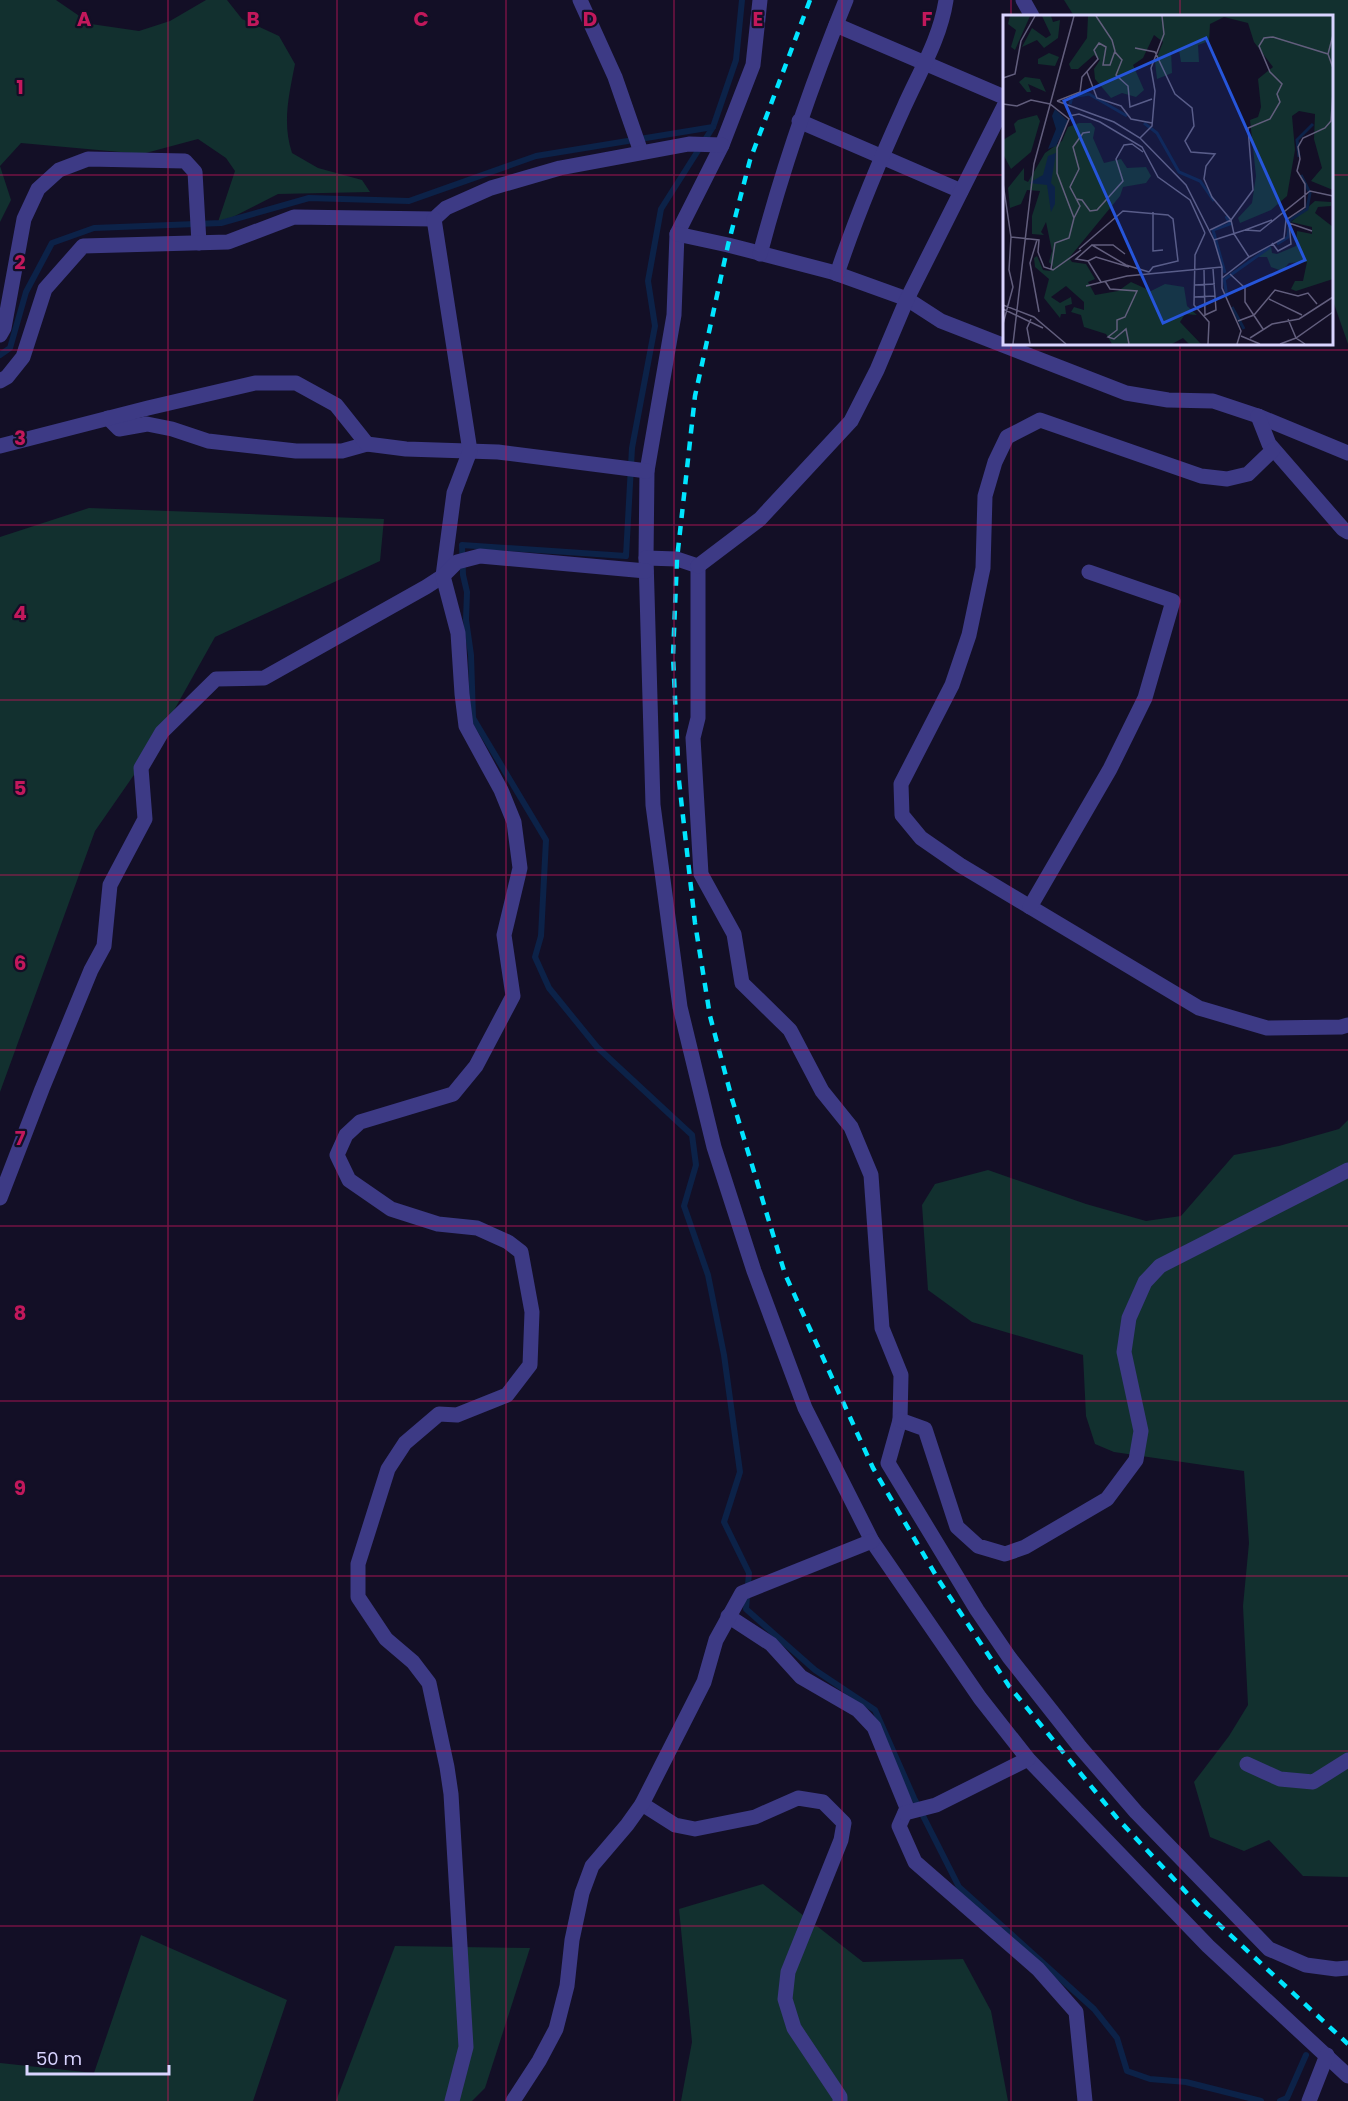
<svg xmlns="http://www.w3.org/2000/svg" width="1348" height="2101" font-family="Poppins,sans-serif">
  <rect width="100%" height="100%" fill="#130f26"/>
  <g fill="#12302f">
    <path d="M0,0H56L91,24L139,31L170,21L206,0H227L242,19L279,36L295,64C289,95 282,123 292,153L318,168L362,180L370,192L278,194L217,225L235,171L226,158L198,139L142,154L21,143L0,166L11,200L0,222Z"/>
    <path d="M1064,0H1348V344L1332,298V16H1074Z"/>
    <path d="M89,508L384,519L380,561L215,637L154,746L95,831L0,1092V537Z"/>
    <path d="M1348,1120V1877L1303,1876L1269,1840L1244,1851L1210,1837L1194,1782L1229,1736L1248,1705L1243,1606L1249,1543L1244,1471L1114,1452L1095,1444L1086,1416L1083,1355L972,1322L928,1290L922,1205L935,1184L988,1170L1086,1204L1146,1221L1181,1216L1234,1155L1279,1146L1339,1129Z"/>
    <path d="M763,1884L863,1962L963,1959L991,2011L1008,2101H681L692,2042L679,1909Z"/>
    <path d="M141,1935L287,2000L253,2101H0V2063L94,2073Z"/>
    <path d="M395,1946L530,1948L485,2088L472,2101H336Z"/>
  </g>
  <g fill="none" stroke-linecap="round" stroke-linejoin="round">
    <g stroke="#0c2248" stroke-width="6">
      <path d="M742,0L736,60L713,127L661,209L648,281L655,326L632,448L626,556L462,545L463,575L467,592L466,620L471,655L473,718L546,840L541,936L535,957L549,988L597,1047L692,1135L696,1165L684,1206L708,1275L724,1355L740,1472L724,1522L749,1573L746,1609L815,1670L875,1710L914,1798L959,1887L1094,2009L1117,2038L1127,2071L1150,2079L1186,2082L1261,2101"/>
      <path d="M0,355L10,348L26,292L52,243L94,228L221,223L309,198L409,201L536,156L713,127"/>
      <path d="M1280,2101L1287,2098L1306,2055"/>
    </g>
    <g stroke="#3d3a85" stroke-width="15">
      <path d="M580,0L615,77L641,152"/>
      <path d="M760,0L753,65L722,145L677,234L674,315L647,471L646,558L653,805L680,1007L714,1147L754,1271L805,1408L872,1541L980,1698L1028,1759L1208,1946L1348,2076"/>
      <path d="M1023,0L1032,16"/>
      <path d="M836,25L1004,97"/>
      <path d="M799,121L961,191"/>
      <path d="M677,234L728,245L832,272L907,299L941,321L1126,393L1168,400L1213,401L1258,416L1348,453"/>
      <path d="M760,254C783,167 812,83 846,0"/>
      <path d="M837,274C856,217 879,162 904,107C920,71 940,39 946,0"/>
      <path d="M0,335L4,328L24,219L38,189L59,170L88,159L185,161L195,172L199,243"/>
      <path d="M0,381L7,377L23,357L45,289L83,246L228,242L294,217L434,219L446,208L491,188L560,168L689,144L722,145"/>
      <path d="M1258,416L1269,444L1343,529L1348,532"/>
      <path d="M108,418L119,429L147,424L172,429L208,441L296,451H342L367,444"/>
      <path d="M0,446L148,408L255,383H296L336,405L367,444L406,449L498,452L647,471"/>
      <path d="M1273,450L1248,474L1227,479L1201,476L1040,420L1007,437L995,462L985,496L983,568L969,635L952,685L901,784L902,815L921,838L960,865L1199,1008L1267,1028L1341,1027L1348,1025"/>
      <path d="M646,558L677,559L698,566"/>
      <path d="M698,566V718L693,738L701,874L734,934L742,983L790,1030L822,1091L851,1127L871,1175L882,1328L901,1375L900,1420L888,1463L977,1610L1009,1657L1080,1747L1136,1812L1269,1949L1306,1965L1336,1969L1348,1968"/>
      <path d="M698,566L760,519L851,421L877,370L907,299L1004,106"/>
      <path d="M1030,907L1110,769L1145,698L1173,601L1089,572"/>
      <path d="M0,1198L42,1089L91,970L104,946L110,885L145,819L141,768L162,732L216,679L264,678L426,587L443,576L454,493L470,451L434,219"/>
      <path d="M900,1420L925,1429L957,1527L978,1546L1005,1554L1025,1547L1107,1499L1136,1460L1141,1431L1124,1352L1129,1318L1145,1282L1160,1266L1348,1170"/>
      <path d="M728,1616L771,1644L801,1677L858,1710L874,1727L907,1808L899,1826L915,1862L1038,1969L1076,2012L1085,2101"/>
      <path d="M1247,1764L1280,1779L1313,1782L1348,1760"/>
      <path d="M642,1804L675,1825L695,1829L755,1817L798,1798L823,1802L844,1823L841,1840L788,1972L785,1999L794,2028L840,2097V2101"/>
      <path d="M905,1813L936,1805L1028,1759"/>
      <path d="M452,2101L466,2047L451,1794L447,1767L429,1683L413,1662L386,1639L358,1597V1564L388,1469L405,1443L439,1414L457,1415L507,1395L530,1365L532,1312L521,1252L508,1242L477,1228L438,1224L391,1209L349,1180L337,1155L346,1135L360,1122L453,1094L476,1066L513,996L504,935L520,868L514,822L501,790L466,726L462,694L458,633L443,576L457,562L480,556L646,571"/>
      <path d="M513,2101L539,2061L556,2029L567,1986L572,1940L582,1893L592,1866L627,1825L642,1804L704,1682L716,1640L742,1593L872,1541"/>
      <path d="M1309,2101L1327,2055"/>
    </g>
    <path stroke="#00e5ff" stroke-width="4.5" stroke-dasharray="9 8" stroke-linecap="butt" d="M810,0L750,160L728,245L695,396L677,559L673,656L679,781L695,923L710,1016L732,1099L785,1274L873,1468L938,1579L1009,1686L1117,1818L1199,1906L1348,2044"/>
  </g>
  <path fill="none" stroke="#c2185b" stroke-width="1.5" stroke-opacity="0.55" d="M168,0V2101M337,0V2101M506,0V2101M674,0V2101M842,0V2101M1011,0V16M1180,0V16M0,175H1004M1332,175H1348M1011,344V2101M1180,344V2101M0,350H1348M0,525H1348M0,700H1348M0,875H1348M0,1050H1348M0,1226H1348M0,1401H1348M0,1576H1348M0,1751H1348M0,1926H1348"/>
  <g transform="translate(1003 15)">
    <rect width="330" height="330" fill="#130f26"/>
    <path d="M7,1H27L12,35L8,32L13,15L5,9ZM39,1H48L50,7L57,5L55,23L41,33L34,25L19,32L29,13L43,23L48,20ZM85,1H330V175L308,166L319,153L311,124L312,99L296,96L289,101L292,135L284,181L268,195L237,208L235,203L249,188L253,161L247,105L255,102L258,92L255,64L270,52L251,27L245,8L221,2L207,9L206,26L195,30L196,47H178L176,35L168,36L169,58L154,64L152,47L160,27L151,20L140,43L130,50L141,75L133,82L119,78L108,83L92,64L91,54L97,45L91,40L75,54H68L66,49L84,23ZM46,38L56,42L52,51L35,49V44ZM22,62L37,64L43,77L25,69L28,77H24L16,67ZM34,100L37,106L28,137L8,154L0,139V125L13,117L11,109L15,105ZM76,108H88L92,113L90,123L101,148L118,144L124,153L143,152L148,161L143,168L120,172L117,181L66,243L69,247L83,249L92,264L85,267L92,280L115,276L128,267L148,276L162,269L181,272L184,291L194,300L182,299L177,307L198,329H186L180,323L169,329H109L103,319L81,312L78,300L68,297L71,292L81,295V287L63,271L48,282L57,288L68,282L69,289L62,291L63,299H58L57,303L41,283L46,264L32,252L31,243L34,241L40,255L47,256L50,252L46,247L49,236L43,207L38,217L41,220L29,219V201L37,176L24,175L18,189L7,193L5,173L21,153V165L25,167L42,138L59,126L65,112ZM312,186L328,187V191L315,192L312,198L330,212V264L293,276L288,274L292,266H300L304,247L286,248L279,256L268,252L264,242H254L268,231L269,238L274,239L293,231L294,216L309,219V212L288,207Z" fill="#12302f"/>
    <path d="M52,94L65,106L53,131L45,134L53,114L49,101ZM53,138L48,168L52,172V189L48,197L44,170L26,168L40,160L45,141Z" fill="#0c2248"/>
    <path fill="none" stroke="#0c2248" stroke-width="3" d="M67,89L69,82L86,79L124,101M141,108L154,118L176,157L197,166L211,186M296,142L294,125L310,109M274,229L285,222L287,205L304,194L307,178L298,160M222,258L210,215L227,209L223,201M221,263L224,282M222,264L267,232M229,292L241,314"/>
    <path fill="none" stroke="#625e7d" stroke-width="1.5" d="M330,20L325,39L330,53M132,33L152,37L172,79L189,93L191,111L182,126L188,137L212,139L203,151L201,164L209,182L228,205L207,215M112,37L119,45L113,60L125,71L127,92L149,84M84,57L94,83L118,91L128,104L149,108M0,63L12,59L18,26L32,1M54,86L111,107L137,123L183,170L211,225L219,252V273L238,316L234,329M54,86L77,77L79,62L95,44L91,35L96,28L103,32L100,50H107L112,36L109,25L93,1M0,89L14,91L28,85L47,89L66,104L54,133V158L71,203L66,223L52,228L48,254M66,101L76,99L97,107L139,132L155,162L187,185L202,218M137,123L149,111L152,76L148,53L161,19L159,1M0,168L8,222L6,255L10,272L0,309M73,184L79,185L87,196L94,195L120,166L113,144L121,130L129,129L140,137M150,197V236L160,235M71,203L77,191L67,172L76,154L70,132L80,118L87,117M242,215L269,205M202,218L192,240L191,290L206,307L205,329M8,222L36,225L35,237L41,252L50,255L78,235M34,225L27,248L36,297M211,225L242,215L257,216L307,176L330,181M269,228L275,236L288,229L286,208L309,216M89,230H110L122,239M76,234L120,196L165,200L170,204L175,246L150,252L146,257M246,242L231,219L228,205L250,175L245,113L267,104L277,87L274,79L279,69L267,57L256,31L261,23L270,22L325,39M85,246L93,242L126,252M201,255L202,300L213,295L210,254M227,259L242,273V287L260,314M219,263L246,242L281,223L283,205L302,192V169L294,156L297,144L295,132L300,123L322,113L328,106L330,78M102,266L107,274L134,276L122,302L114,305V315L105,322L111,324L123,314L126,329M98,267L85,246L73,244L89,230L123,250L146,257M191,270L212,269M83,271L124,261L219,252M191,282L212,281M266,284L299,300M0,290L31,302L63,329M0,294L40,313M285,304L293,323L302,329M235,306L251,300L272,275L295,281L305,278L314,289M238,321L257,329M247,323L269,309L296,304L330,282M10,329L31,149L71,1M27,329L24,313L28,304M277,329L293,323L330,297"/>
    <path fill="#2655da" fill-opacity="0.15" stroke="#2655da" stroke-width="3" d="M203,23L302,245L160,308L61,86Z"/>
    <rect width="330" height="330" fill="none" stroke="#d9d4ff" stroke-width="3"/>
  </g>
  <g font-size="20" text-anchor="middle" font-weight="bold" fill="#c2185b" stroke="#130f26" stroke-width="4.5" stroke-linejoin="round" paint-order="stroke">
    <text x="84" y="26">A</text>
    <text x="253" y="26">B</text>
    <text x="421" y="26">C</text>
    <text x="590" y="26">D</text>
    <text x="758" y="26">E</text>
    <text x="927" y="26">F</text>
    <text x="20" y="94">1</text>
    <text x="20" y="269">2</text>
    <text x="20" y="445">3</text>
    <text x="20" y="620">4</text>
    <text x="20" y="795">5</text>
    <text x="20" y="970">6</text>
    <text x="20" y="1145">7</text>
    <text x="20" y="1320">8</text>
    <text x="20" y="1495">9</text>
  </g>
  <path d="M27 2065v9h142v-9" fill="none" stroke="#d9d4ff" stroke-width="3"/>
  <text x="36" y="2065" font-size="18" fill="#d9d4ff" stroke="#130f26" stroke-width="4.5" paint-order="stroke">50 m</text>
</svg>
